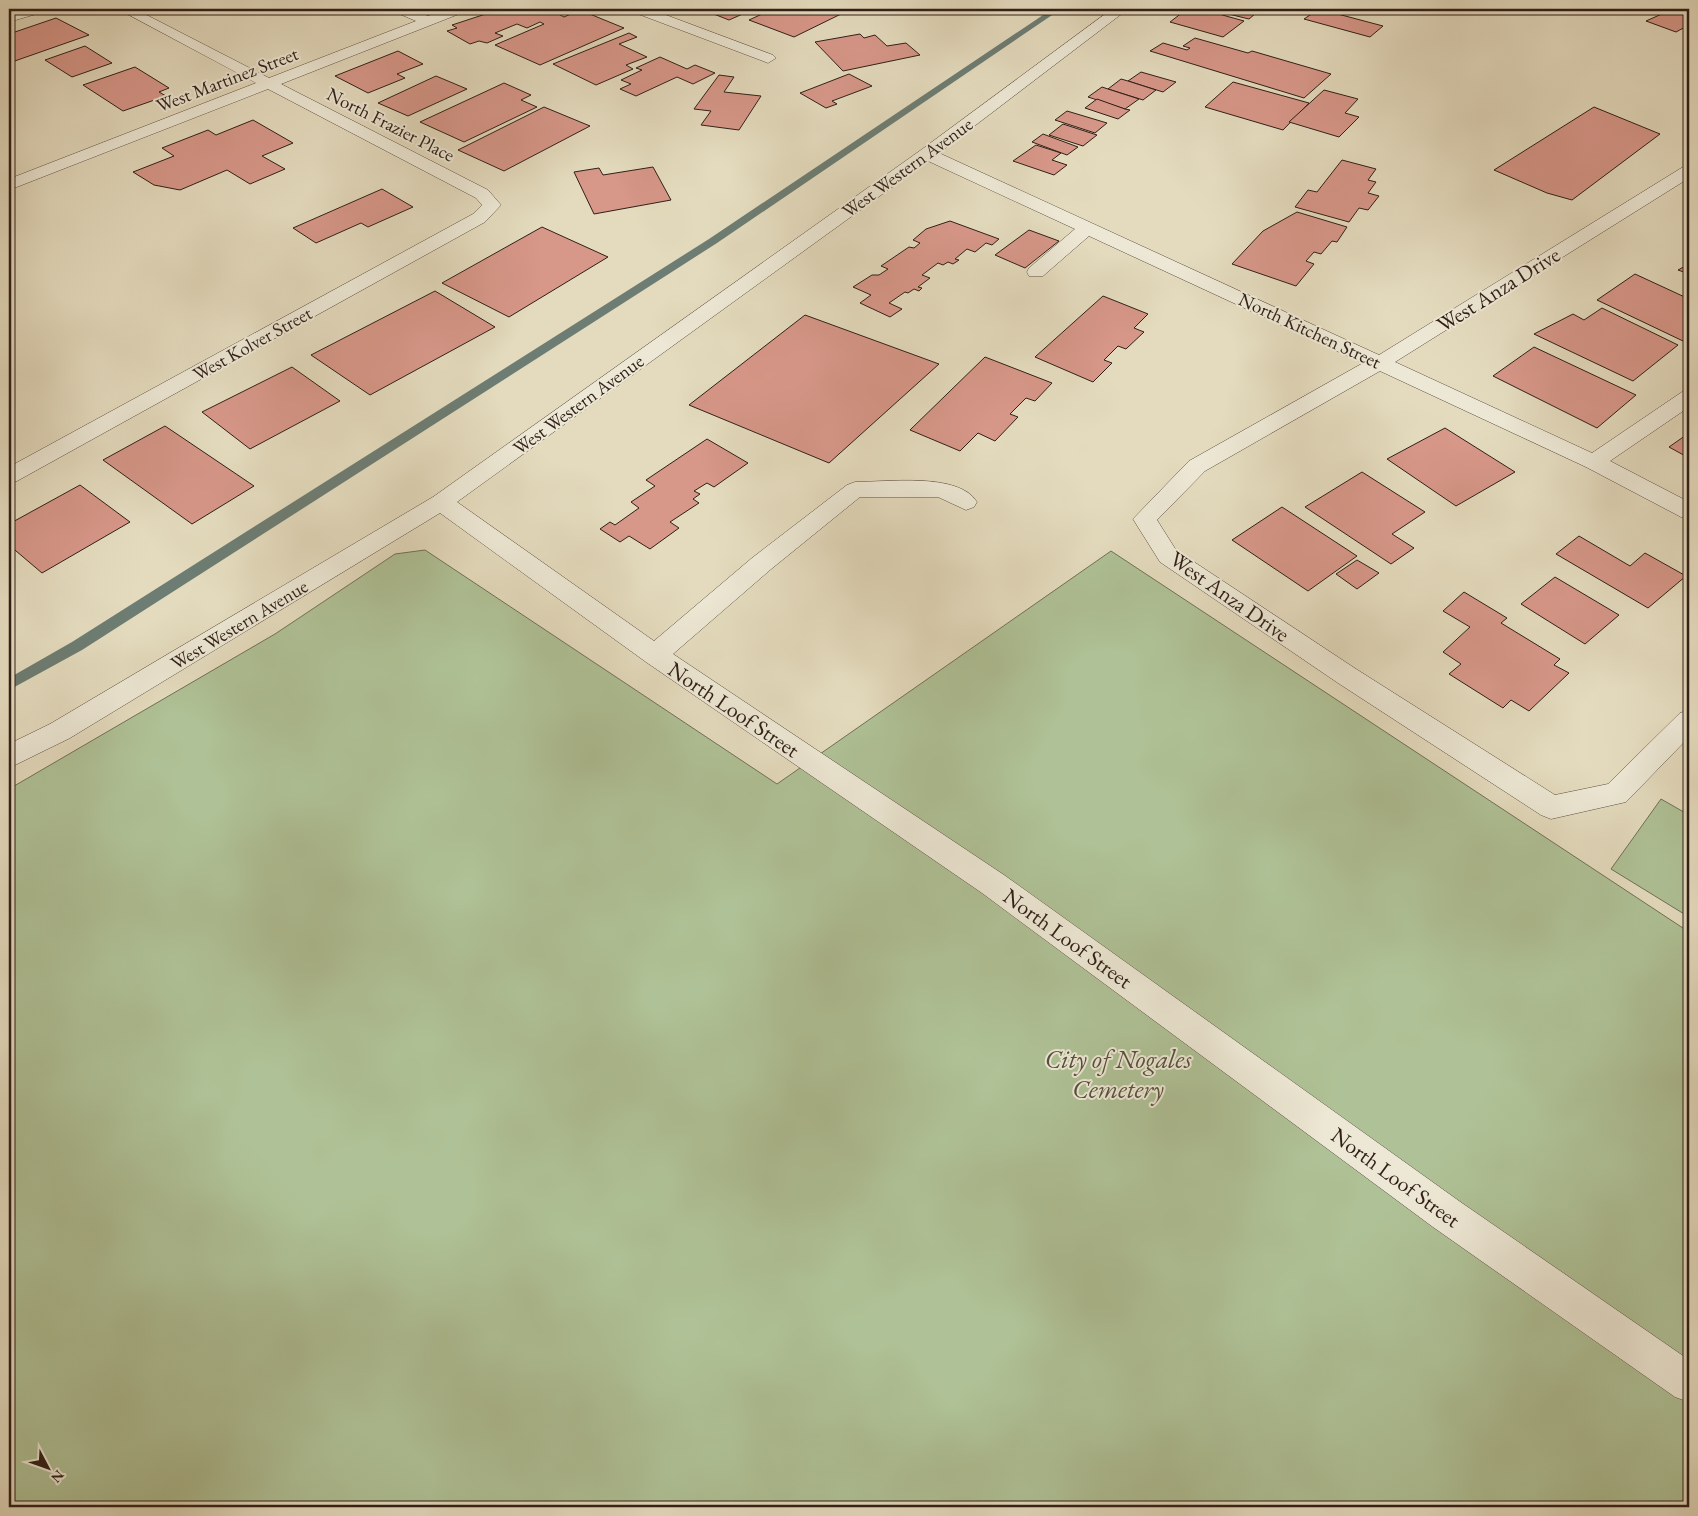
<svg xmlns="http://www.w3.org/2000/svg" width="1698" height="1516" font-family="'EB Garamond',serif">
  <rect width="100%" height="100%" fill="#e4dbbe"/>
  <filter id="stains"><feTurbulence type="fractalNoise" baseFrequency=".004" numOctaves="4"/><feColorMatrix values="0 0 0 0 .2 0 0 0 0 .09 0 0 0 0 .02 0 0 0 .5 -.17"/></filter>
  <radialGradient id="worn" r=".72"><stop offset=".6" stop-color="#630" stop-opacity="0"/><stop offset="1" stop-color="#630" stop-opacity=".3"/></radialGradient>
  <g fill="#afc196" stroke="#707056">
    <path d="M425,550L777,784L1111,551L1689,932V1507H9V789L275,634L395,554Z"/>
    <path d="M1661,799L1689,815V917L1611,869Z"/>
  </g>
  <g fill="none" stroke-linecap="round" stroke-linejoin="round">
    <path fill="#6d7d73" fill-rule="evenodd" d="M1052,9H1061L717,243L82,650L9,690V678L72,642L709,239Z"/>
  </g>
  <g fill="#d79789" stroke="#301f17">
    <path d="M501,9H549L564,17L580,10L624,28L540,65L495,45L544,24L540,22L527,28L517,24L495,33L503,36L487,43L479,41L470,44L447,31L457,28L452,25Z"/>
    <path d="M701,9H754L729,20Z"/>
    <path d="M773,9H827L841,14L794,37L749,20Z"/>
    <path d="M1187,9H1201L1244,21L1223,37L1170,22Z"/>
    <path d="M1208,9H1261L1249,19Z"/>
    <path d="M1319,9L1383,26L1370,37L1304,19Z"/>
    <path d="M1673,9L1689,14V25L1676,32L1646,21Z"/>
    <path d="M56,18L89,35L9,63V34Z"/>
    <path d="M629,33L637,37L619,44L647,57L626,65L633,69L596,85L553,64Z"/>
    <path d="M860,34L864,38L875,35L887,46L906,43L920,55L843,71L815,42Z"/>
    <path d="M1195,38L1248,53L1252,51L1331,74L1304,98L1150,51L1163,43L1187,50L1190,48L1183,46Z"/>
    <path d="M85,46L112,63L72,77L45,60Z"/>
    <path d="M398,51L423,64L397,74L405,78L368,93L335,76Z"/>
    <path d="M660,57L687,69L695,65L715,73L693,84L677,77L636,96L620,89L631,84L621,80L642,70L636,68Z"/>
    <path d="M135,67L169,88L159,92L166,96L123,111L83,85Z"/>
    <path d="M1141,72L1176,82L1163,92L1128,81Z"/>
    <path d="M849,74L872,86L832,101L837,104L826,108L800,93Z"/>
    <path d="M719,75L734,77L724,92L761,96L739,130L701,125L711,111L694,109Z"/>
    <path d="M436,76L467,89L408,116L378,103Z"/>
    <path d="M1121,79L1128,81L1156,90L1143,100L1108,89Z"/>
    <path d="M1233,82L1309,103L1283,130L1205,107Z"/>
    <path d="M504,83L531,95L521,100L537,107L464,142L420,122Z"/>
    <path d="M1102,87L1108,89L1139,99L1125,109L1088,97Z"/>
    <path d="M1324,90L1358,99L1345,113L1359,117L1339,137L1289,122Z"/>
    <path d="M1097,99L1125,109L1130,110L1118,119L1085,108Z"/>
    <path d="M544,107L590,126L504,171L458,150Z"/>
    <path d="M1594,107L1660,134L1572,200L1547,193L1494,170Z"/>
    <path d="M1067,111L1107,123L1095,133L1055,120Z"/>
    <path d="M253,120L293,143L262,156L285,169L250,184L227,170L180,190L154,185L133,172L174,156L162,148L208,130L216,135Z"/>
    <path d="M1063,124L1097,135L1083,146L1049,135Z"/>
    <path d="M1043,134L1078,147L1067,155L1032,142Z"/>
    <path d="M1036,145L1061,153L1052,160L1067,165L1054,175L1013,161Z"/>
    <path d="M1342,160L1376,169L1368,180L1376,182L1368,193L1379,196L1368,210L1359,208L1349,222L1295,207L1308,190L1317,192Z"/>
    <path d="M653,167L671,200L594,214L574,172L599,168L603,175Z"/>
    <path d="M382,189L413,207L368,227L361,223L316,243L293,228Z"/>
    <path d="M1297,212L1347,227L1337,242L1332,241L1321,254L1314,252L1306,261L1314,264L1296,286L1232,264L1263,231Z"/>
    <path d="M950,221L999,239L992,245L986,243L975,252L967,249L955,259L959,260L953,264L948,262L943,265L938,263L922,275L930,278L918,287L922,288L919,291L914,289L908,293L905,292L889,303L902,309L890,317L860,303L871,295L853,287L872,275H879L888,269L881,266L909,247L914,248L920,243L913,240L926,229Z"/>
    <path d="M542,227L608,257L509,317L442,283Z"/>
    <path d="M1029,230L1059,241L1025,268L995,255Z"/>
    <path d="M1689,264V274L1678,270Z"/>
    <path d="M1635,274L1689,299V336L1683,341L1597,300Z"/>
    <path d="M435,291L495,327L370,395L311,355Z"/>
    <path d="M1103,296L1148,314L1134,328L1144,332L1126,349L1118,346L1104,360L1112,363L1093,382L1035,357Z"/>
    <path d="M1602,308L1678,345L1633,381L1534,334L1573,314L1584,320Z"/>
    <path d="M805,315L939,364L829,463L689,405Z"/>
    <path d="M1534,347L1636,395L1597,428L1493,376Z"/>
    <path d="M985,357L1052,383L1035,401L1026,398L1010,414L1018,417L995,441L978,433L960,451L910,430Z"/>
    <path d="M292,367L340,401L250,449L202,412Z"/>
    <path d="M165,426L254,486L192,524L103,460Z"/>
    <path d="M1445,428L1515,472L1456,506L1387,459Z"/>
    <path d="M1689,433V458L1669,447Z"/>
    <path d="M707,439L748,463L714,487L707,483L694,491L700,494L693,499L699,503L670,522L679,528L650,549L629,536L620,542L600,529L610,522L615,525L639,508L631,502L655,486L646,480Z"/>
    <path d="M1362,472L1425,512L1392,534L1414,548L1391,564L1305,507Z"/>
    <path d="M80,485L130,522L42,573L9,545V524Z"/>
    <path d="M1282,507L1357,556L1308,591L1232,540Z"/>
    <path d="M1579,536L1630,566L1645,553L1686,576L1648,608L1556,554Z"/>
    <path d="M1357,560L1379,573L1357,589L1336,574Z"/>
    <path d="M1555,577L1619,615L1585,644L1521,604Z"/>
    <path d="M1464,592L1507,618L1501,623L1560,659L1554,665L1569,673L1529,711L1511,700L1503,708L1449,674L1461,664L1443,652L1470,627L1443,611Z"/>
  </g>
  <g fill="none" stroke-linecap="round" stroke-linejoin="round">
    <defs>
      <g id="minor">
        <path d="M24,9H45L43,12L9,22V13Z"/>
        <path d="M118,9H135L269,78L416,21L395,12L393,9H412L428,16L447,9H466L464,12L281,84L488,190L501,205L485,222L17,481L9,483V467L473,214L482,205L476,198L268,89L9,190V179L256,83Z"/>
        <path d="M631,9H650L773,55L776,58L768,63L763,61L633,12Z"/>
        <path d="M1112,9H1128L939,153L1379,355L1683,167L1689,166V178L1395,362L1592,453L1682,392L1689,391V407L1610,461L1689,502V520L1681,517L1586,467L1380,371L1205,471L1157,520L1176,550L1356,669L1555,795L1608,784L1680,713L1689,710V737L1626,802L1551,819L1541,815L1338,683L1160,562L1133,519L1189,461L1363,363L1089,236L1043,276H1029L1027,272L1029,268L1075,229L928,161L457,502L654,641L752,558L847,485L855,482C887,482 959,472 977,502L974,507L966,510L938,497H860L770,570L673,654L1004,875L1459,1201L1689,1360V1402L1675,1397L1433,1227L982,893L646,662L440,513L70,738L9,768V744L50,724L433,497L921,150Z"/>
      </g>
    </defs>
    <use href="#minor" stroke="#5d4e41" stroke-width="1"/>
    <use href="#minor" fill="#ede8d5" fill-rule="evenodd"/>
  </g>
  <g text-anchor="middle" stroke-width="4" stroke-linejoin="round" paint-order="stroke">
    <g font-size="19" fill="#301f17" stroke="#ede8d5">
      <text transform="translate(227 79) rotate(-21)" y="7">West Martinez Street</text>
      <text transform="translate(391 124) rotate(27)" y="7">North Frazier Place</text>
      <text transform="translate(907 167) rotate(-36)" y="7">West Western Avenue</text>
      <text transform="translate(1310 330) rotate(25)" y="7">North Kitchen Street</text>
      <text transform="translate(252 343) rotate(-29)" y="7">West Kolver Street</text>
      <text transform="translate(578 404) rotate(-36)" y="7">West Western Avenue</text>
      <text transform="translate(239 624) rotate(-31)" y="7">West Western Avenue</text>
    </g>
    <g font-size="22" fill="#301f17" stroke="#ede8d5">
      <text transform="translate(1498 289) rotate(-32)" y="8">West Anza Drive</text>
      <text transform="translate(1230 596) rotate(35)" y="8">West Anza Drive</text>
      <text transform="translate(734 709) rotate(34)" y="8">North Loof Street</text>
      <text transform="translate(1068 938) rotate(36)" y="8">North Loof Street</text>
      <text transform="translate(1396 1177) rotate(36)" y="8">North Loof Street</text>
    </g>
    <g font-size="26" font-style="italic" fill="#56503d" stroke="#ede8d5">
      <text x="1118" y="1068">City of Nogales<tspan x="1118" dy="30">Cemetery</tspan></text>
    </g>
  </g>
  <rect width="1698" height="1516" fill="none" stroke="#e4dbbe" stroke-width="30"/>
  <rect x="10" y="10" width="1678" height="1496" fill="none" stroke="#301f17" stroke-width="2.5"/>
  <rect x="15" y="15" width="1668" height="1486" fill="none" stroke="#301f17"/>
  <g transform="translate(48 1468) rotate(131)" stroke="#ede8d5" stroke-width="4" paint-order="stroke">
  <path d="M0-4L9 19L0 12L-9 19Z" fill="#301f17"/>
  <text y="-8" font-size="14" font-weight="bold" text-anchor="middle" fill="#301f17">N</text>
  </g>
  <rect width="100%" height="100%" filter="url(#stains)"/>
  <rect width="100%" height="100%" fill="url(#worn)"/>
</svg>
